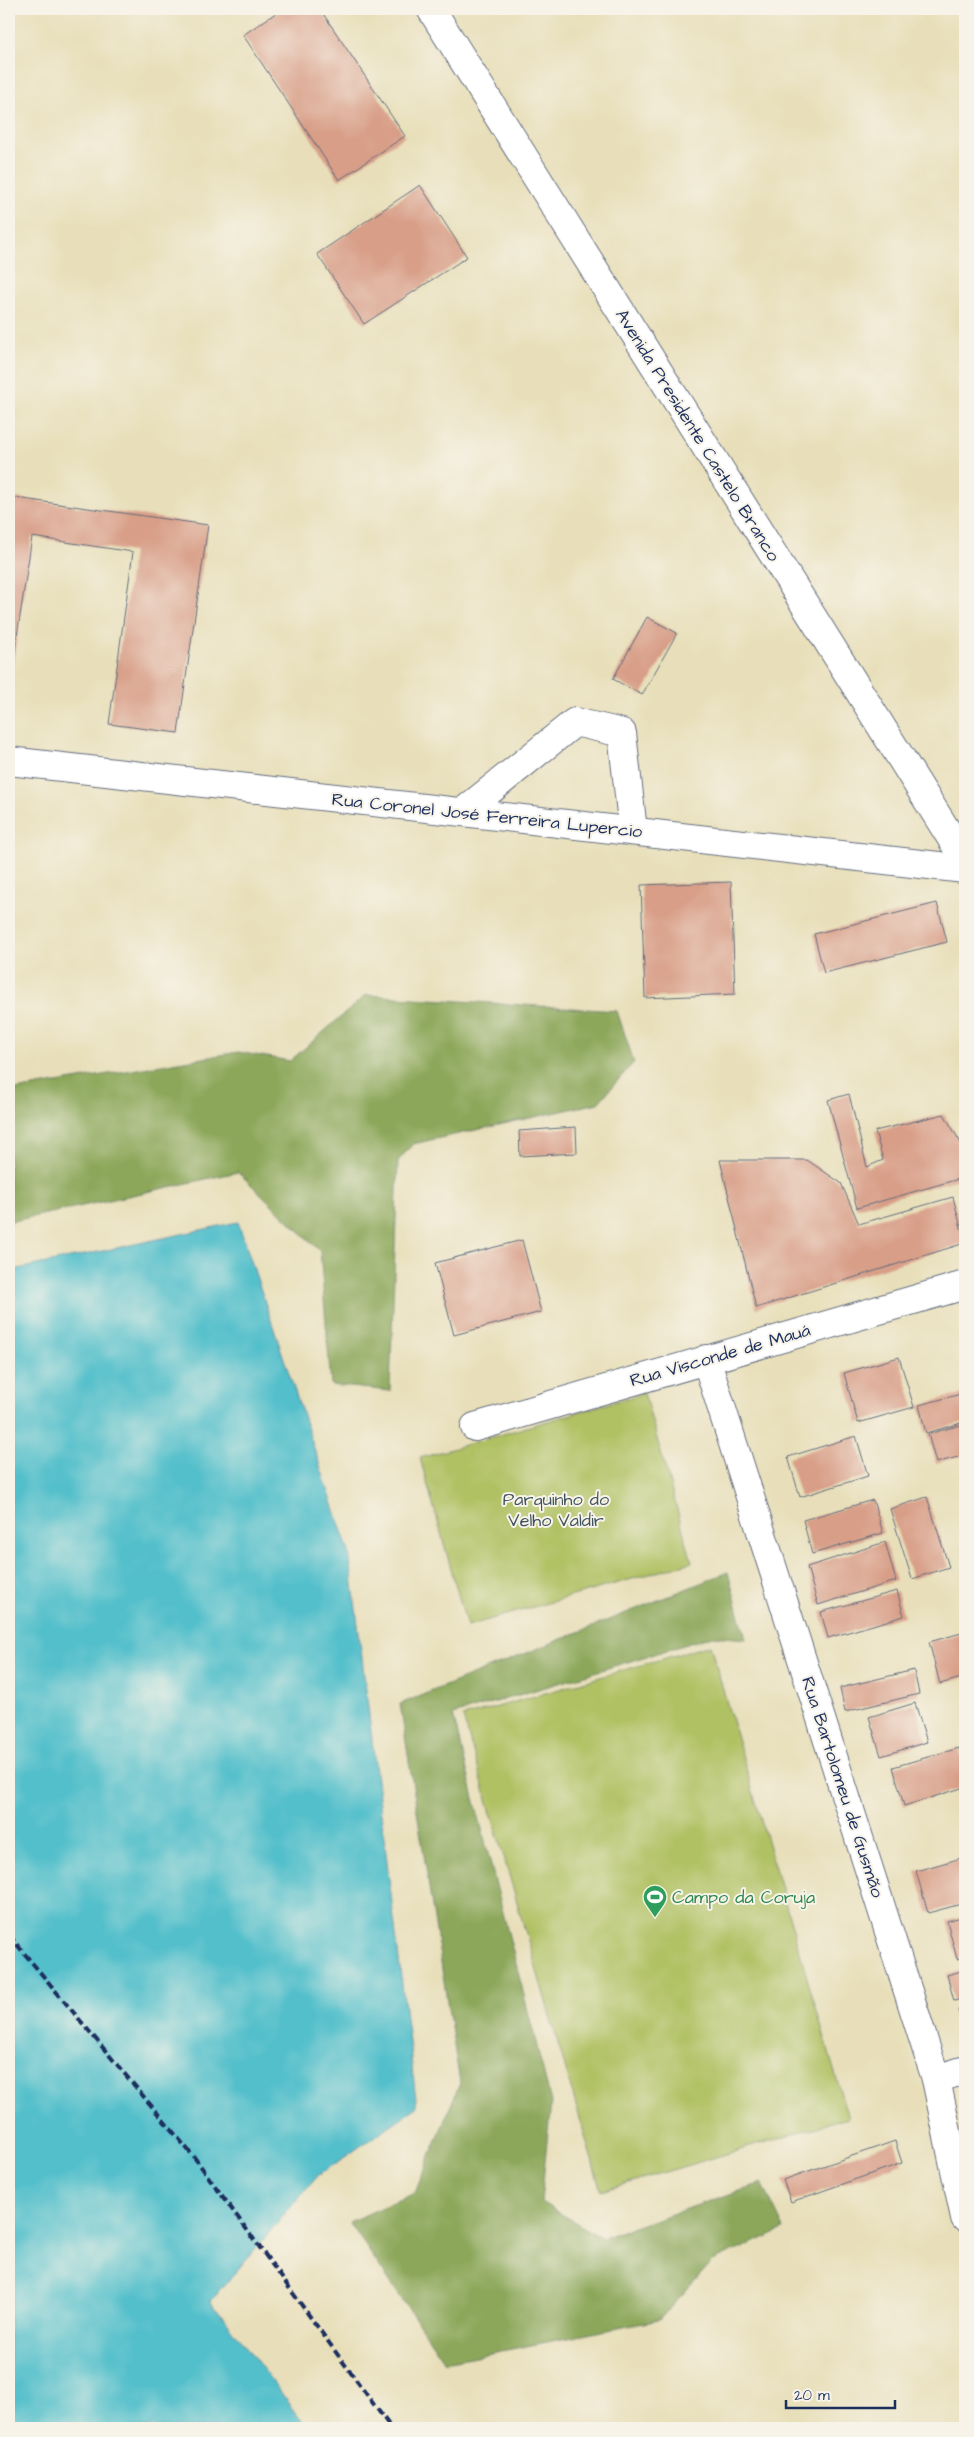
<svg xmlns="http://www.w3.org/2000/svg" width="974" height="2437" font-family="'Architects Daughter',sans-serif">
  <rect width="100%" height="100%" fill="#f7f3e8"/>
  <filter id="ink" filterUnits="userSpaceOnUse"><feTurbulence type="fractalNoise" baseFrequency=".02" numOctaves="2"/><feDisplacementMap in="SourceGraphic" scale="10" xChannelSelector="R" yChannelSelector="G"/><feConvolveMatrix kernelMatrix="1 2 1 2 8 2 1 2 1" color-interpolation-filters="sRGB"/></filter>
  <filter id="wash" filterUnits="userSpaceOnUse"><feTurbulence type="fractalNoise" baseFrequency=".0096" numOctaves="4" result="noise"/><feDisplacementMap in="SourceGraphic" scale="20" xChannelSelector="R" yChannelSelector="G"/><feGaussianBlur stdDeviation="1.12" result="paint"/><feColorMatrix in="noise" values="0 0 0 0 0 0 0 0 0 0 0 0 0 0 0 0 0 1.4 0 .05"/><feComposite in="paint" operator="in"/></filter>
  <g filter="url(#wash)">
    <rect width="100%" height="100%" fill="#e8dfba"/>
    <g fill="#b0c164" stroke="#667861">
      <path d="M644,1393L692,1562L467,1626L420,1458Z"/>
      <path d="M710,1645L848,2118L601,2191L463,1717Z"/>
    </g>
    <g fill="#8ca75a" stroke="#546b5c">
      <path d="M366,995L617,1011L634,1062L598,1103L413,1144L398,1161L390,1391L331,1385L320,1251L238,1172L9,1222V1091L238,1052L290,1061Z"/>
      <path d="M728,1572L746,1639L713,1636L453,1715L551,2102L541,2202L602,2238L762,2183L784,2229L713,2261L659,2320L445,2362L349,2222L415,2193L460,2083L400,1704Z"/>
    </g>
    <path fill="#52bfcb" stroke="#367794" d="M238,1222L349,1552L417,2107L316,2177L211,2301L308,2428H9V1271Z"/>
    <g id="blocks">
      <g fill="#d89e87">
        <path d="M282,9H320L405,136L339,180L243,35Z"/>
        <path d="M420,185L467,257L364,324L317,254Z"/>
        <path d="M9,497L208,525L178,733L109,724L133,552L32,537L9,689Z"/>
        <path d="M647,617L677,633L642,695L613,679Z"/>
        <path d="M731,882L735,994L645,998L641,885Z"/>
        <path d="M937,903L947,942L824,973L814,934Z"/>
        <path d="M849,1094L867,1167L883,1160L875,1131L944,1114L962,1145V1178L857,1208L828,1100Z"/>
        <path d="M576,1127L577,1153L520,1156L519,1131Z"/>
        <path d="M720,1160H807L841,1183L859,1224L953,1197L965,1243L756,1308Z"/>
        <path d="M522,1240L541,1312L454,1335L435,1263Z"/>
        <path d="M899,1357L914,1407L858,1423L844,1373Z"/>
        <path d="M965,1393V1422L926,1433L919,1405Z"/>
        <path d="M965,1424V1455L936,1463L928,1434Z"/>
        <path d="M856,1436L868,1476L800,1497L788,1457Z"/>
        <path d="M927,1497L949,1567L912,1579L890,1509Z"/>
        <path d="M873,1500L883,1533L812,1554L803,1520Z"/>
        <path d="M885,1542L896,1581L818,1605L807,1567Z"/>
        <path d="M897,1591L904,1616L828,1638L821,1612Z"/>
        <path d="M965,1632V1677L940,1684L929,1642Z"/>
        <path d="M914,1670L919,1694L845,1712L840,1688Z"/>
        <path d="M915,1703L927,1742L881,1756L869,1717Z"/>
        <path d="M959,1748L965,1770V1787L904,1806L893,1767Z"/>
        <path d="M965,1857V1903L928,1913L916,1871Z"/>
        <path d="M965,1916V1957L957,1959L947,1921Z"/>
        <path d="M965,1970V1998L954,2001L947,1975Z"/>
        <path d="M965,2008V2038L958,2010Z"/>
        <path d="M895,2141L902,2163L791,2202L783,2180Z"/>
      </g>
    </g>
  </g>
  <g filter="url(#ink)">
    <use href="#blocks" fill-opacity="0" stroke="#636d7e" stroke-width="1"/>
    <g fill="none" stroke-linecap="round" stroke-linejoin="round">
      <defs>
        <g id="minor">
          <path d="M431,9L965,860"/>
          <path d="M9,761L965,869"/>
          <path d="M463,812L575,722L622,733L633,831"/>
          <path d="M706,1359L936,2079L965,2218"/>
          <path d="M475,1427L965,1285"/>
          <path d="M936,2079L965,2070"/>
        </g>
      </defs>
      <use href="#minor" stroke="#636d7e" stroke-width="30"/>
      <use href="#minor" stroke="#fff" stroke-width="28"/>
      <path stroke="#1b2f5e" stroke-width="4" stroke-dasharray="8 4" stroke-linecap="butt" d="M9,1935L194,2157L391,2428"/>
    </g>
  </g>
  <defs>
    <symbol id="stadium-pin" viewBox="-11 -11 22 30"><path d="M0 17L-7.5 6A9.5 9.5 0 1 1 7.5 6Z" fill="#2e9e5b" stroke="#f7f3e8"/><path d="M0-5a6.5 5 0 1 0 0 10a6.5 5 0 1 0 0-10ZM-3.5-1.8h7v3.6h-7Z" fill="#fff"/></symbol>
  </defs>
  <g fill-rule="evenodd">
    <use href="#stadium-pin" x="641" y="1883" width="28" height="38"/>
  </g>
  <g text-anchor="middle" stroke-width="4" stroke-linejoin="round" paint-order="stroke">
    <g font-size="18" fill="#1b2f5e" stroke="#f7f3e8">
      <text transform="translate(698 435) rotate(58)" y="6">Avenida Presidente Castelo Branco</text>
      <text transform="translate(487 815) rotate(6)" y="6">Rua Coronel José Ferreira Lupercio</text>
      <text transform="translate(720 1355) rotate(-16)" y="6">Rua Visconde de Mauá</text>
      <text transform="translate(843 1787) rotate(72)" y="6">Rua Bartolomeu de Gusmão</text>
    </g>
    <g font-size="18" fill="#405460" stroke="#f7f3e8">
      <text x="556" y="1505">Parquinho do<tspan x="556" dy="21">Velho Valdir</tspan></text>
    </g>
    <g font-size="18" fill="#27864d" stroke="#f7f3e8" text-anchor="start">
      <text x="672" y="1903">Campo da Coruja</text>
    </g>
  </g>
  <rect width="974" height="2437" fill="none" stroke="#f7f3e8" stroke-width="30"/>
  <path d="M786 2400v8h109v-8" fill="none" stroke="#1b2f5e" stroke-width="2.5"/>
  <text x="794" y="2400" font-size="15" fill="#1b2f5e" stroke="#f7f3e8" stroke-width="4" paint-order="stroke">20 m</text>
</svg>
